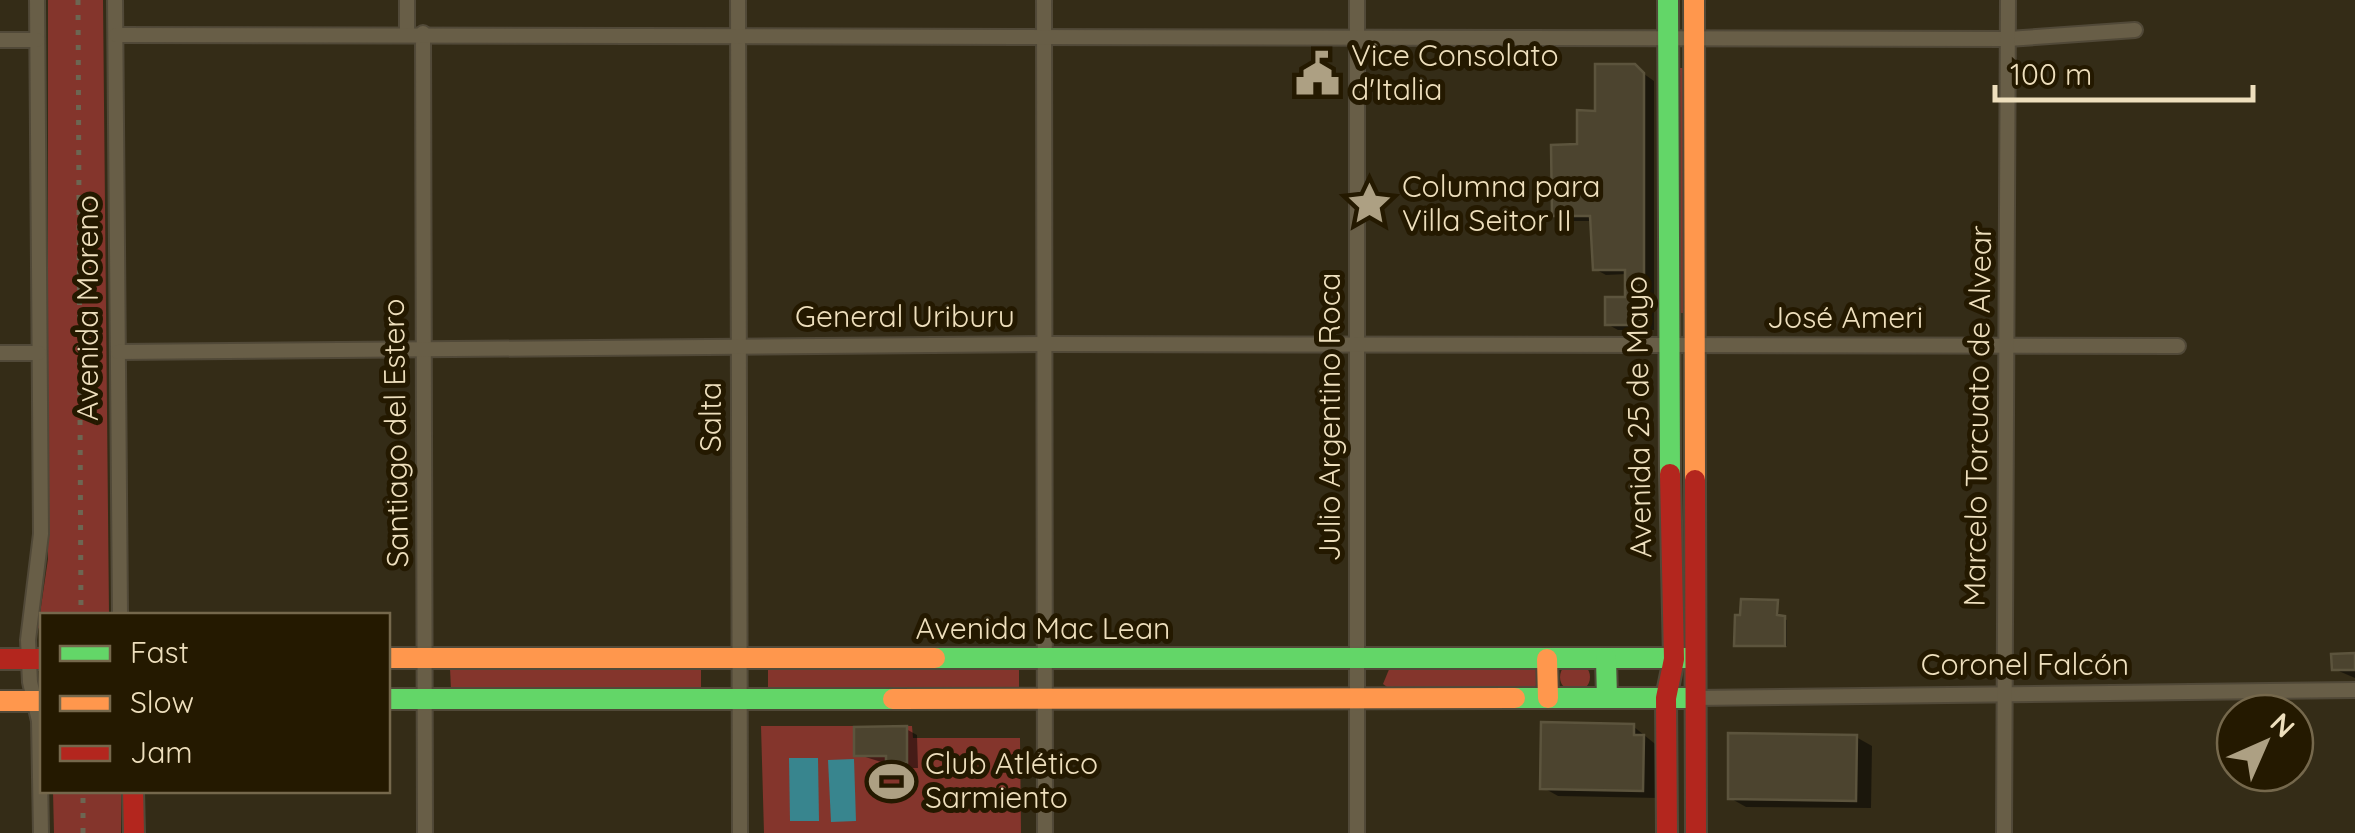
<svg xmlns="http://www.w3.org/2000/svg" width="2355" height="833" font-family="Quicksand,sans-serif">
  <rect width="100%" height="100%" fill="#342c17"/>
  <g fill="#84352c">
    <path d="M48,0H103L109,615L42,616V635L38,627L48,559Z"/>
    <path d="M1680,68H1686V313H1681Z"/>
    <circle cx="1575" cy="677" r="15"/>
    <path d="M1531,665L1538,670L1539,683L1532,689L1391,690L1383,684L1390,667Z"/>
    <path d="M701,666V688L451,690L450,668Z"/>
    <path d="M1019,667V689L768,690V669Z"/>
    <path d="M761,726H912L913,738H1020L1021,833H764Z"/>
    <path d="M53,791H121V833H54Z"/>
  </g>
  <g fill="#38858e">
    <path d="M789,758H818L819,821H790Z"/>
    <path d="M854,759L856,821L831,822L828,760Z"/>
  </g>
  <g fill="#0007">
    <path d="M1634,67L1654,81V330H1618L1607,324L1627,299V274L1606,275L1595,269L1592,221H1566L1555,215L1580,147L1598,113Z"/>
    <path d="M1777,602L1779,618L1787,620V646H1740Z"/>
    <path d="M2355,655V678L2334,669Z"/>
    <path d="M1634,727L1659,747L1658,798L1558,796L1542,787Z"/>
    <path d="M906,729L917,735L918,768H900L856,754Z"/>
    <path d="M1856,737L1872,746L1871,808L1746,807L1730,798Z"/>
  </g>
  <g fill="#4c442f" stroke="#5c543d" stroke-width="2.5">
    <path d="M1595,64H1635L1644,73V325H1605V297H1625V270H1593L1590,216H1552L1551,145L1577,144V110L1595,111Z"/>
    <path d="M1741,599L1778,600L1777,615L1785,616V646H1734L1735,615H1740Z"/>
    <path d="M2355,653V670H2332L2331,654Z"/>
    <path d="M1541,722L1634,724V735H1644L1643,791L1540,789Z"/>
    <path d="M907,726V763H886V756H854V727Z"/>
    <path d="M1728,733L1857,735L1856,801L1728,799Z"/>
  </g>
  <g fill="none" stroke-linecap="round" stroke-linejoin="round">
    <defs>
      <g id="street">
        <path d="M37,0L41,534L28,640L30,682L39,721L41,833"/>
        <path d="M115,0L120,616"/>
        <path d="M407,0V32"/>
        <path d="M738,0L740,833"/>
        <path d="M1044,0L1045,833"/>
        <path d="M1357,0V833"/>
        <path d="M423,33L425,833"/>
        <path d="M116,35L2008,39L2135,30"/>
        <path d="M0,40H37"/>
        <path d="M118,352L1044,344L2178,346"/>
        <path d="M0,353H39"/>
        <path d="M1695,698L2355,690"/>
        <path d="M2004,833L2008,0"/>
      </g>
      <g id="fast">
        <path d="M1668,0L1670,474"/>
        <path d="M935,658H1690"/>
        <path d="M1606,659L1607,698"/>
        <path d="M1515,698H1695"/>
        <path d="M388,699H893"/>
      </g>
      <g id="slow">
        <path d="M1694,0L1695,480"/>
        <path d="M388,658H935"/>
        <path d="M1547,659L1548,698"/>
        <path d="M893,699L1515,698"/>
        <path d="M0,701H42"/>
      </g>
      <g id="jam">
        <path d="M1695,480L1696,833"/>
        <path d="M0,659H42"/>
        <path d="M133,790L134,833"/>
        <path d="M1667,833L1666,698L1674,659L1670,474"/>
      </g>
    </defs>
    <use href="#street" stroke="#514938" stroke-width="18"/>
    <use href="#fast" stroke="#514938" stroke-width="24"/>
    <use href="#slow" stroke="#514938" stroke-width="24"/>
    <use href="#jam" stroke="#514938" stroke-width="24"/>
    <use href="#street" stroke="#685e47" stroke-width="14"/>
    <use href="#fast" stroke="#63d668" stroke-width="20"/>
    <use href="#slow" stroke="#ff974d" stroke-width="20"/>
    <use href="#jam" stroke="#b3261e" stroke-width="20"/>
    <g stroke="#6d6652" stroke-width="5" stroke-dasharray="5 10" stroke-linecap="butt">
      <path d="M78,0L81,616"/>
      <path d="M83,833V790"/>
    </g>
  </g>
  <defs>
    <symbol id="civic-bare" viewBox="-9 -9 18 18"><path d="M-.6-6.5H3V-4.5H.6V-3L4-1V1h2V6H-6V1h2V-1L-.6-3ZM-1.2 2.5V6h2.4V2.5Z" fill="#ada083" stroke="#241900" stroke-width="2.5" paint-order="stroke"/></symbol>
    <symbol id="sight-bare" viewBox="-9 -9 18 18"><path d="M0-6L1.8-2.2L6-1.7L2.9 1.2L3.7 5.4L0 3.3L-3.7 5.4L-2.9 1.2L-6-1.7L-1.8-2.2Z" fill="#ada083" stroke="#241900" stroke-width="2.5" paint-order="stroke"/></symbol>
    <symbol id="stadium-bare" viewBox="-9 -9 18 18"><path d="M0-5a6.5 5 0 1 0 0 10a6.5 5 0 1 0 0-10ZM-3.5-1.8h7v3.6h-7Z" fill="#ada083" stroke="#241900" stroke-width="2.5" paint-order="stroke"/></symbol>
  </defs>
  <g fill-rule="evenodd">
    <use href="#civic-bare" x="1286" y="42" width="63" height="63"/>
    <use href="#sight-bare" x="1338" y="172" width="63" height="63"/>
    <use href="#stadium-bare" x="860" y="750" width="63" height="63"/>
  </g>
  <g text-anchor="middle" stroke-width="10" stroke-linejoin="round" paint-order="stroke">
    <g font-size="30" fill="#eedfbd" stroke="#241900" text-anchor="start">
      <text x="1351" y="66">Vice Consolato<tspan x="1351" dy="34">d'Italia</tspan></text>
      <text x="1402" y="197">Columna para<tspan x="1402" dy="34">Villa Seitor II</tspan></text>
      <text x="925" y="774">Club Atlético<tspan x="925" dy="34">Sarmiento</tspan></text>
    </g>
    <g font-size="30" fill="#eedfbd" stroke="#241900">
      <text transform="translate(88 308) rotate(-90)" y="10">Avenida Moreno</text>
      <text x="905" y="327">General Uriburu</text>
      <text x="1845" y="328">José Ameri</text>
      <text transform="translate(1978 416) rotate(-89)" y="10">Marcelo Torcuato de Alvear</text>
      <text transform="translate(711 417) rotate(-90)" y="10">Salta</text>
      <text transform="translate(1330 417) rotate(-90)" y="10">Julio Argentino Roca</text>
      <text transform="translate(1639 417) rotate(-91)" y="10">Avenida 25 de Mayo</text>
      <text transform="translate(396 433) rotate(-91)" y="10">Santiago del Estero</text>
      <text x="1043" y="639">Avenida Mac Lean</text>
      <text x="2025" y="675">Coronel Falcón</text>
    </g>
  </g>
  <rect x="40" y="613" width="350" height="180" fill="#241900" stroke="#75684c" stroke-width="2.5"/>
  <rect x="60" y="646" width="50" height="15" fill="#63d668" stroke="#75684c" stroke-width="2.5"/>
  <text x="130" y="663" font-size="30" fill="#eedfbd">Fast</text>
  <rect x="60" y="696" width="50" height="15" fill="#ff974d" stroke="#75684c" stroke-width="2.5"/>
  <text x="130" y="713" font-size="30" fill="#eedfbd">Slow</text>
  <rect x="60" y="746" width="50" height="15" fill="#b3261e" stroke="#75684c" stroke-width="2.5"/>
  <text x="130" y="763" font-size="30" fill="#eedfbd">Jam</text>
  <g transform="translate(2265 743) rotate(45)"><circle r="48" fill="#241900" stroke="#75684c" stroke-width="2.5"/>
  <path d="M0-8L18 38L0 25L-18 38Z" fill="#ada083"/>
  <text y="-15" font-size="28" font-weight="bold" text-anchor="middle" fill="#eedfbd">N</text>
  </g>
  <path d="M1995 85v15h258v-15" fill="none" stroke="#eedfbd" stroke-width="5"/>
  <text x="2010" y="85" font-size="30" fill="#eedfbd" stroke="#241900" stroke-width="8" paint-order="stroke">100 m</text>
</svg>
